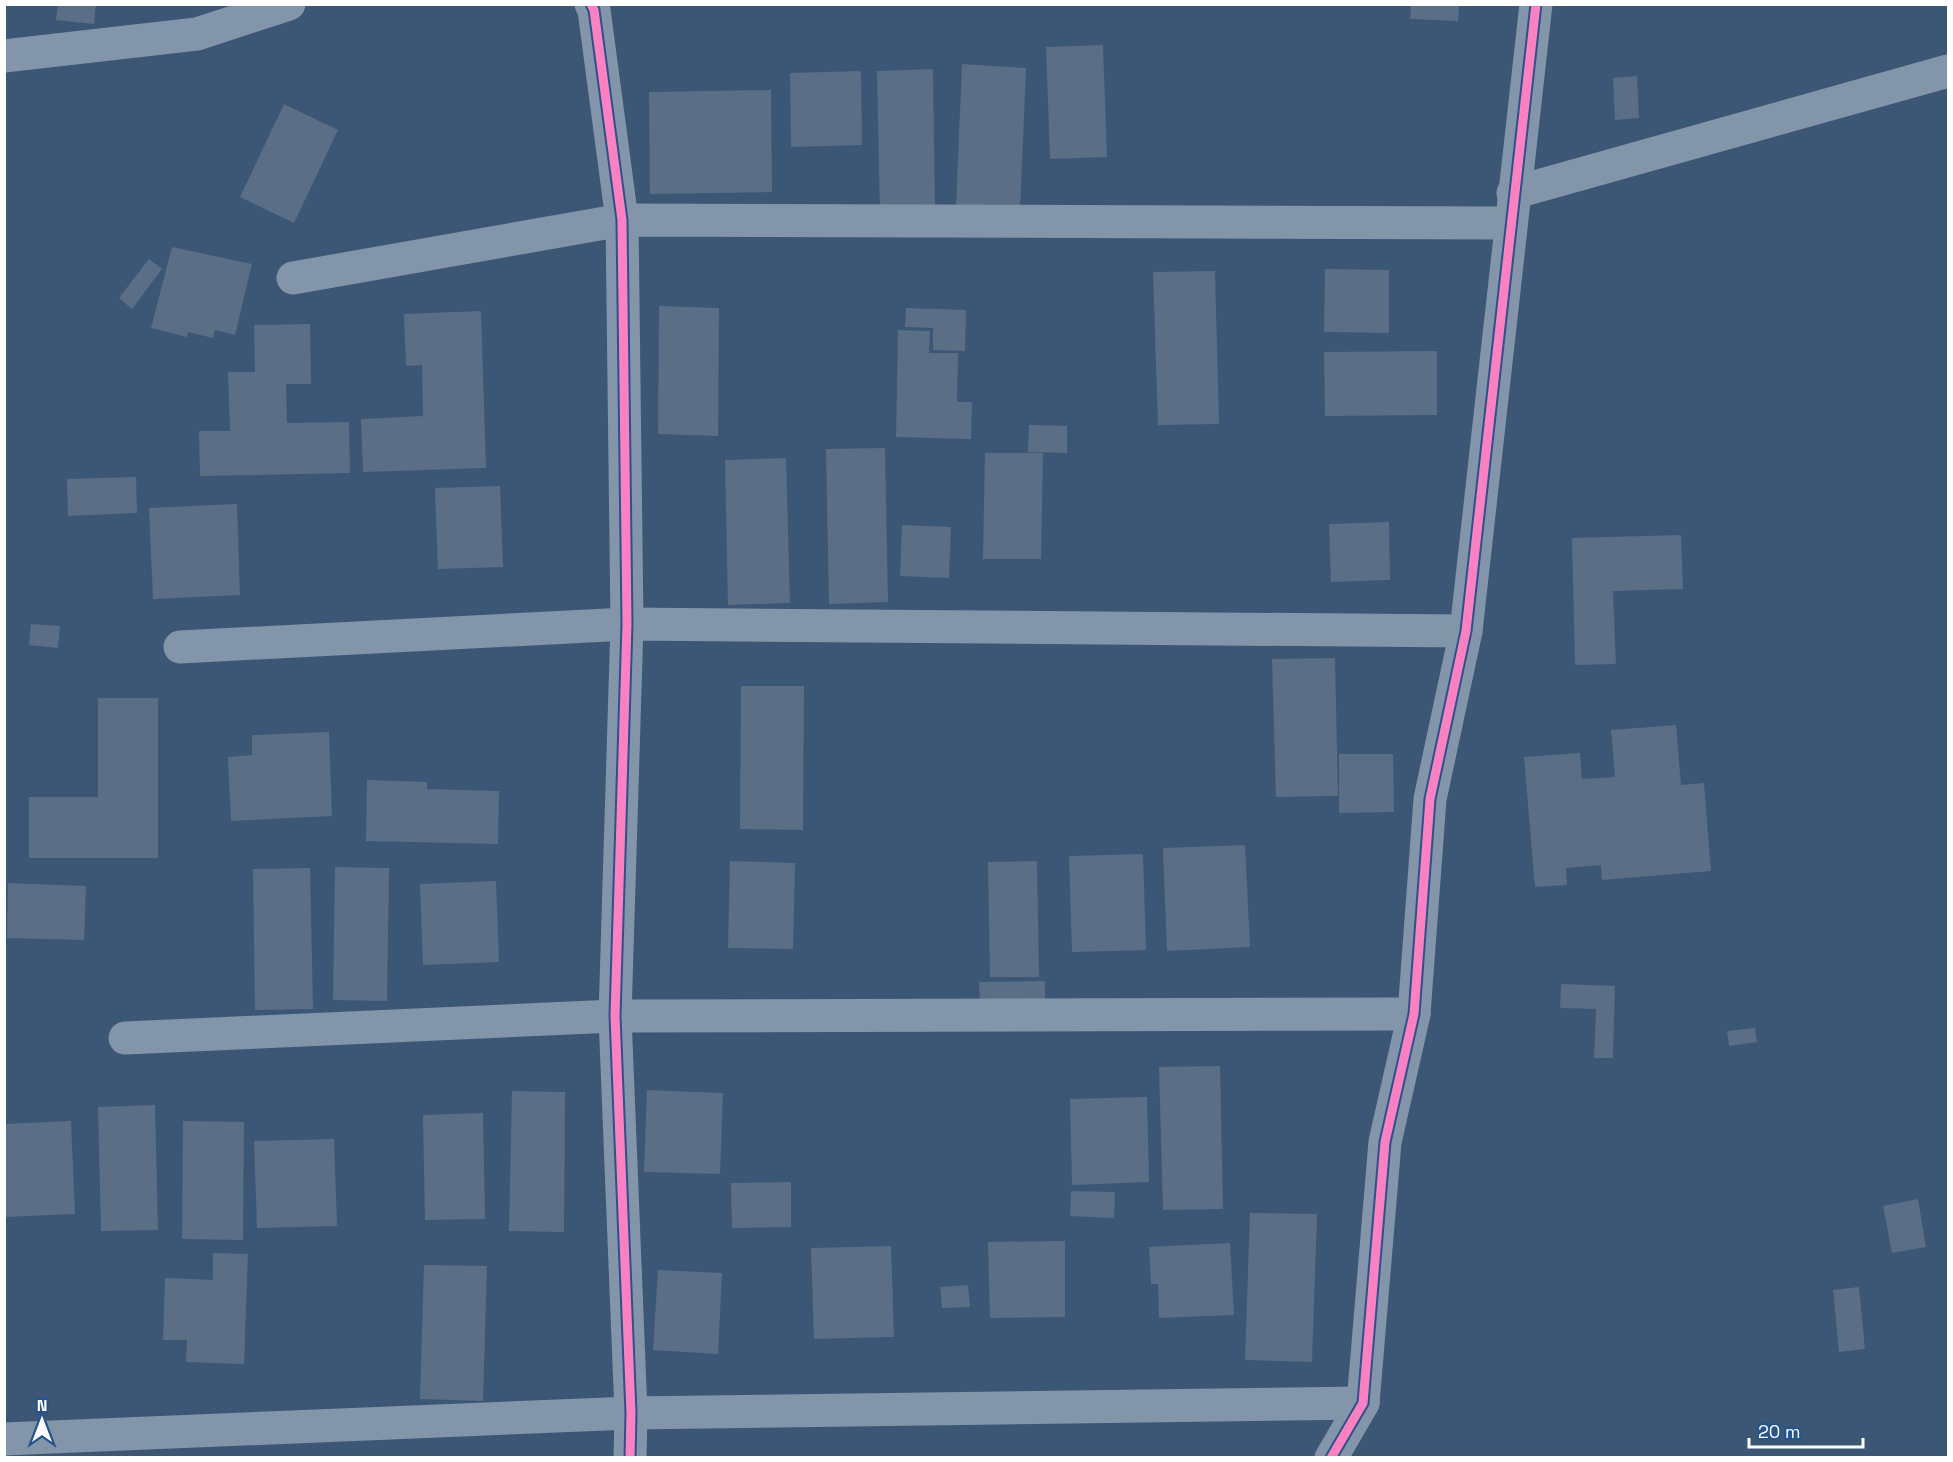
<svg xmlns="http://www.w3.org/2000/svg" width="1953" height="1462" font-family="'Space Grotesk',sans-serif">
  <rect width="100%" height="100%" fill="#3c5675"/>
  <g fill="#5a6e86">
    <path d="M58,4H96L94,24L56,20Z"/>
    <path d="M1411,4H1459L1458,21L1410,19Z"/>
    <path d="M1103,45L1107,157L1050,159L1046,47Z"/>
    <path d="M962,64L1026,68L1020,209L956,207Z"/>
    <path d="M933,69L935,210L880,212L877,71Z"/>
    <path d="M861,71L862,145L791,147L790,73Z"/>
    <path d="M1637,76L1639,118L1615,120L1613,78Z"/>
    <path d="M771,90L772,192L650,194L649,92Z"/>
    <path d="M284,104L338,130L294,223L240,197Z"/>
    <path d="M172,247L252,264L235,335L215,330L213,338L188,332L187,337L151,328Z"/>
    <path d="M149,259L162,269L132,309L119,298Z"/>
    <path d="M1325,269L1389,270V333L1324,332Z"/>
    <path d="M1215,271L1219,424L1158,425L1153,272Z"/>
    <path d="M659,306L719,308L718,436L658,434Z"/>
    <path d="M906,308L966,310L965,351L933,350V328L905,327Z"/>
    <path d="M481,311L486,468L363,472L361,419L423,416L422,365L406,366L404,314Z"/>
    <path d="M310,324L311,384H286L287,423L349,422L350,473L200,476L199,431H230L228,372H255L254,325Z"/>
    <path d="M898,330L930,331L929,353H958L957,402H972L971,439L896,437Z"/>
    <path d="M1437,351V415L1325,416L1324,352Z"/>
    <path d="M1029,425L1067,426V453L1028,452Z"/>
    <path d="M885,448L888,602L829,604L826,449Z"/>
    <path d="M985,453H1043L1041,559H983Z"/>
    <path d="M786,458L790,603L728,605L725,460Z"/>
    <path d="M136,477L137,513L68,516L67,479Z"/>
    <path d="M500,486L503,567L438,569L435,488Z"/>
    <path d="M237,504L240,595L153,599L149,508Z"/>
    <path d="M1389,522L1390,580L1331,582L1329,524Z"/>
    <path d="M902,525L951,527L949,578L900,576Z"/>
    <path d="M1681,535L1683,589L1613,591L1616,664L1575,665L1572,538Z"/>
    <path d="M31,624L60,626L58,648L29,645Z"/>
    <path d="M1335,658L1338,796L1276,797L1272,659Z"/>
    <path d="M741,686H804L803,830L740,829Z"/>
    <path d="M98,698H158V858H29V797H98Z"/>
    <path d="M1676,725L1681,785L1704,783L1711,871L1602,880L1601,865L1566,868L1567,885L1535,887L1524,757L1580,753L1582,779L1615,777L1611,730Z"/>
    <path d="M329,732L332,816L231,821L228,757L252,755V735Z"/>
    <path d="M1339,754H1393L1394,812L1339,813Z"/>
    <path d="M367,780L427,782V789L499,791L498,844L366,841Z"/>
    <path d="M1245,845L1250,947L1167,951L1163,848Z"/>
    <path d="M1143,854L1146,950L1072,952L1069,856Z"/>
    <path d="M730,861L795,863L793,949L728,948Z"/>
    <path d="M1037,861L1039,977H990L988,862Z"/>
    <path d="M335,867L389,868L387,1001L333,1000Z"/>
    <path d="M310,868L313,1009L255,1010L253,869Z"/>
    <path d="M496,881L499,962L423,965L420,884Z"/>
    <path d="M8,883L86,886L84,940L7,938Z"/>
    <path d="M1045,981V1001L980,1002L979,982Z"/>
    <path d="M1561,984L1615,986L1613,1058H1594L1596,1009L1560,1008Z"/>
    <path d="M1755,1028L1757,1042L1729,1046L1727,1031Z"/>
    <path d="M1220,1066L1223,1209L1163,1210L1159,1067Z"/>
    <path d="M647,1090L723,1093L720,1174L644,1172Z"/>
    <path d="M512,1091L565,1092L564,1232L509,1231Z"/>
    <path d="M1147,1097L1149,1182L1072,1185L1070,1099Z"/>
    <path d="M155,1105L158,1230L101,1231L98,1107Z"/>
    <path d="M483,1113L485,1219L425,1220L423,1115Z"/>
    <path d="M71,1121L75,1214L4,1217V1124Z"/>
    <path d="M183,1121L244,1122L243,1240L182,1239Z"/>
    <path d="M334,1139L337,1226L257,1228L254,1141Z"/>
    <path d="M791,1182V1227L732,1228L731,1183Z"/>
    <path d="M1071,1191L1115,1192L1114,1218L1070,1216Z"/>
    <path d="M1918,1199L1926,1247L1892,1253L1883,1206Z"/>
    <path d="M1250,1213L1317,1214L1312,1362L1245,1360Z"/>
    <path d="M1065,1241V1317L990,1318L988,1242Z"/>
    <path d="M1230,1243L1234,1315L1159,1318L1158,1284H1151L1149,1247Z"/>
    <path d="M891,1246L894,1337L814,1339L811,1248Z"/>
    <path d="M213,1253L248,1254L244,1364L186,1362L187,1340H163L165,1278L213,1280Z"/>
    <path d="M424,1265L487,1266L483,1401L420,1399Z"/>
    <path d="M658,1270L722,1273L718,1354L653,1350Z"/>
    <path d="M968,1285L970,1307L942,1308L940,1287Z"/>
    <path d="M1859,1287L1865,1349L1839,1352L1833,1290Z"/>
  </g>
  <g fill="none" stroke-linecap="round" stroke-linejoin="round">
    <g stroke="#8396a9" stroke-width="33">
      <path d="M591,4L594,10L622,220L627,624L615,1016L631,1413L630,1458"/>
      <path d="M4,56L197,34L289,4"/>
      <path d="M1513,193L1948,71"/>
      <path d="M293,278L622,220L1510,223"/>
      <path d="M180,647L627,624L1466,631"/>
      <path d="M125,1038L615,1016L1414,1014"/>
      <path d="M4,1439L631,1413L1363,1403"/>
      <path d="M1331,1458L1363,1403L1385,1142L1414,1014L1430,799L1466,631L1536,4"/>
    </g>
    <defs>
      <g id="cycleway">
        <path d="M591,4L594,10L622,220L627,624L615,1016L631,1413L630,1458"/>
        <path d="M1331,1458L1363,1403L1385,1142L1414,1014L1430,799L1466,631L1536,4"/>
      </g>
    </defs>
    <use href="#cycleway" stroke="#25558c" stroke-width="13"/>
    <use href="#cycleway" stroke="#ff80c0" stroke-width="9"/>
  </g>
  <rect width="1953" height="1462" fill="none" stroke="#ffffff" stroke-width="12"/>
  <g transform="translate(42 1420)" stroke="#25558c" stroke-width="4.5" paint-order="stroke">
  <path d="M0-4.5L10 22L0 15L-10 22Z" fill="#ffffff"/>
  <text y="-9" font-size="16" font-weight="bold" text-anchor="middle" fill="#ffffff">N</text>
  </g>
  <path d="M1749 1438v9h114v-9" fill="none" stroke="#ffffff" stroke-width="3"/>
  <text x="1758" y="1438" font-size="18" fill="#ffffff" stroke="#25558c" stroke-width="4.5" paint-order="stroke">20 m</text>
</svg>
